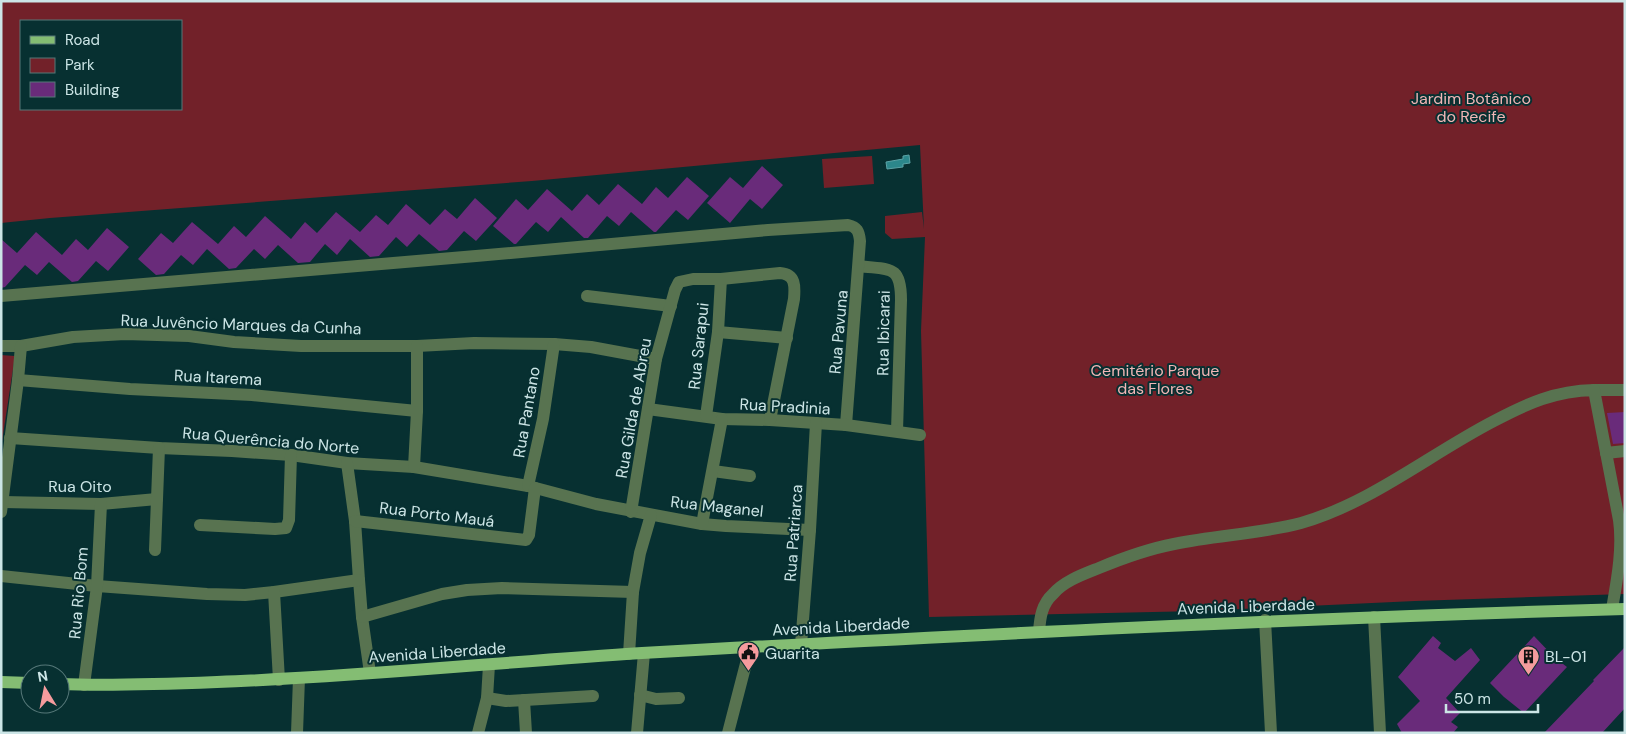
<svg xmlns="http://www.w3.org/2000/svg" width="1626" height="734" font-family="'DM Sans',sans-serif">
  <rect width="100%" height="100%" fill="#073031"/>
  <g fill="#722129" fill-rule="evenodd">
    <path d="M1,1H1625V594L1415,601L1199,611L929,617L921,331L925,237L892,239L885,233V216L922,212L924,229L920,145L532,181L50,218L1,223ZM21,21H181V109H21Z"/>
    <path d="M872,156L874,184L824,188L822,159Z"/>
    <path d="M1,355L15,356L1,448Z"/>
  </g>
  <path fill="#2c878b" stroke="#5ca3a6" d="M909,155L910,163L903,164V167L887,169L886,162L903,159V156Z"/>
  <g fill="#692b7a">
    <path d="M762,166L783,185L762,209L750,199L730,223L707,203L730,177L743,188Z"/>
    <path d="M687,177L709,196L688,220L676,210L656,232H654L631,212L619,226L607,216L588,238H584L561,217L548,232L536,222L516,244H514L493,226L516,199L528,210L547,189L572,211L587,194L599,205L618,184L642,204L656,187L668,198Z"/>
    <path d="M475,198L497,218L476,241L464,231L447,250L439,251L419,234L407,247L396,237L379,256L370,257L350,239L337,255L325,244L310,262L298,263L278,245L265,259L254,249L236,268L229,269L207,249L193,265L181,255L164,274L156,275L138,259L161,233L173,243L192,222L218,244L234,226L246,237L265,216L291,239L305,222L317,233L336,212L360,232L376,215L388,225L406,204L430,225L445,209L457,219Z"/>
    <path d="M107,228L129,247L108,271L96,261L78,281L72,282L49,262L37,275L25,265L5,287L1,288V239L17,253L36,232L62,255L76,239L88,250Z"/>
    <path d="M1625,412V443L1613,444L1607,413Z"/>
    <path d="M1433,636L1441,643L1438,648L1455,661L1471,648L1480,660L1446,698L1460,713L1451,722L1458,727L1453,733H1402L1397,724L1420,701L1398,677Z"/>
    <path d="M1534,636L1554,657L1567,667L1524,713L1504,697L1490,683Z"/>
    <path d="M1625,647V708L1613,721L1602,733H1544L1594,681L1593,680Z"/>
  </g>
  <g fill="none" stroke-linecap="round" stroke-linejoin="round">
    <g stroke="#587350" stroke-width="12">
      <path d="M859,266C889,270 901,264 901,300L897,431"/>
      <path d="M1,296L476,256L768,230L848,225C857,227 859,231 860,241L846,425"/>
      <path d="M587,296L671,306"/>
      <path d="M718,332L787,338"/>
      <path d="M1,346H21L73,337L125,334L189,336L234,342L301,346H417L474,343L554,344L591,347L656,359"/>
      <path d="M18,380L130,389L252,395L417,411"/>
      <path d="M1594,390H1625"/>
      <path d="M648,409L722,419L770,420L846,425L920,435"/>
      <path d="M706,416L718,332L721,279"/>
      <path d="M10,438L159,448L232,451L291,455L347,463L414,467L528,486L596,504L702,524L726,526L810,530"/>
      <path d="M1606,453L1625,451"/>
      <path d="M347,463L355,521L359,580L362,617L370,673"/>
      <path d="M414,467L417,411V346"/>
      <path d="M713,471L750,476"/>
      <path d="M528,486L543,419L554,344"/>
      <path d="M3,502L101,504L157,499"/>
      <path d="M1,512L18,380L21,346"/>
      <path d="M631,512L656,359L675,290L679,282L693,279H721L780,273C796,274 795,287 794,299L770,420"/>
      <path d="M355,521L526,540L529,535L535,488"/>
      <path d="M702,524L722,419"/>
      <path d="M200,525L275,529L286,528L289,520L291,455"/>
      <path d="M155,550L159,448"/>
      <path d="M1,576L97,586L207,594L245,595L274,592L359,580"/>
      <path d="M274,592L279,680"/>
      <path d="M362,617L442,594L467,590L502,588L633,592"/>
      <path d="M1374,617L1380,733"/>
      <path d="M1265,620L1271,733"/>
      <path d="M1039,632C1040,617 1042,604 1053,594C1064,581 1084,574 1099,568C1123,558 1148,549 1174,544C1216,535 1260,534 1301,523C1371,503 1430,454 1494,421C1528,403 1555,391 1594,390L1619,520C1623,549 1617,580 1612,609"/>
      <path d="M801,645L810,530L816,423"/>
      <path d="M629,654L633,592L640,553L651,515"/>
      <path d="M84,685L97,586L101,504"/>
      <path d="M640,695L656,699L679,698"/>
      <path d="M487,698L506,701L593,696"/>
      <path d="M524,700L526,733"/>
      <path d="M297,733L299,678"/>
      <path d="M478,733L487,698L489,665"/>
      <path d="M637,733L644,653"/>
      <path d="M728,733L750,648"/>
    </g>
    <g stroke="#84bd73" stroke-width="12">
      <path d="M1,682L30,683"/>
      <path d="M60,684C112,686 165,684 217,682C359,677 500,662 642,653C969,635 1297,618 1625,609"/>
    </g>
  </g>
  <defs>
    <symbol id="civic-pin" viewBox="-11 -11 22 30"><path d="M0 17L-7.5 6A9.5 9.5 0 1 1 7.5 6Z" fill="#f59b9d" stroke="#073031"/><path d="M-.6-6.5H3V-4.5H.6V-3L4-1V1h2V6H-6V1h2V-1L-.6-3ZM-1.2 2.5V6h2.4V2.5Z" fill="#111"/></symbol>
    <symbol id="building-pin" viewBox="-11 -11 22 30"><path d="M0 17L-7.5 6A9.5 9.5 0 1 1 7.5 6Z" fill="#f59b9d" stroke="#073031"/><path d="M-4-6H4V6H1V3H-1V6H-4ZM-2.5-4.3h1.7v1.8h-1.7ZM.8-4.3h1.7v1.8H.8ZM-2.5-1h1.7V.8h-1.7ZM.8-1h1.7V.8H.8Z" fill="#111"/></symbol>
  </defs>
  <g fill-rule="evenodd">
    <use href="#civic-pin" x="736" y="640" width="25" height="34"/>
    <use href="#building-pin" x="1516" y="644" width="25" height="34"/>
  </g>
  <g text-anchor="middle" stroke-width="4" stroke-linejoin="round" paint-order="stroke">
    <g font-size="16" fill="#f1b6b6" stroke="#073031">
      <text x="1471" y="104">Jardim Botânico<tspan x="1471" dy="18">do Recife</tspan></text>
      <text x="1155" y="376">Cemitério Parque<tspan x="1155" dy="18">das Flores</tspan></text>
    </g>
    <g font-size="16" fill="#cce5e6" stroke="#073031">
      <text transform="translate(241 324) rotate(2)" y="6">Rua Juvêncio Marques da Cunha</text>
      <text transform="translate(838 332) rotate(-85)" y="6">Rua Pavuna</text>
      <text transform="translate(883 333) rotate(-89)" y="6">Rua Ibicarai</text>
      <text transform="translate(698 346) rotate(-84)" y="6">Rua Sarapui</text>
      <text transform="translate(218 377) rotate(3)" y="6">Rua Itarema</text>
      <text transform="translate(785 406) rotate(3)" y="6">Rua Pradinia</text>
      <text transform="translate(633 408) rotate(-80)" y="6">Rua Gilda de Abreu</text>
      <text transform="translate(526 412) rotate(-80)" y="6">Rua Pantano</text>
      <text transform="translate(271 440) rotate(5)" y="6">Rua Querência do Norte</text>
      <text x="80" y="492">Rua Oito</text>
      <text transform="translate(717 506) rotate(6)" y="6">Rua Maganel</text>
      <text transform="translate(437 514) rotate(7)" y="6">Rua Porto Mauá</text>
      <text transform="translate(793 533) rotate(-86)" y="6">Rua Patriarca</text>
      <text transform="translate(78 593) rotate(-85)" y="6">Rua Rio Bom</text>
      <text transform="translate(1246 606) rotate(-2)" y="6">Avenida Liberdade</text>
      <text transform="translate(841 626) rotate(-3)" y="6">Avenida Liberdade</text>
      <text transform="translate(437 652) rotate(-4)" y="6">Avenida Liberdade</text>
    </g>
    <g font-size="16" fill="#cce5e6" stroke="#073031" text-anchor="start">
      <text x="765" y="659">Guarita</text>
      <text x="1545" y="662">BL-01</text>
    </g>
  </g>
  <rect width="1626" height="734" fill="none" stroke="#cce5e6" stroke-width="5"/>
  <rect x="20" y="20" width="162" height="90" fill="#073031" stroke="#567879"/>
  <rect x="30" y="36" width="25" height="8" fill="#84bd73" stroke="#567879"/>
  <text x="65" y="45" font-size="15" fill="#cce5e6">Road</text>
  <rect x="30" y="58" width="25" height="15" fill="#722129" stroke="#567879"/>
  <text x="65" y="70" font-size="15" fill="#cce5e6">Park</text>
  <rect x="30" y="82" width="25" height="15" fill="#692b7a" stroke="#567879"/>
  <text x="65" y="95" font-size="15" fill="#cce5e6">Building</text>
  <g transform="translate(45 689) rotate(350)"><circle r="24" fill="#073031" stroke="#567879"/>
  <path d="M0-4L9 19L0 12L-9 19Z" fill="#f59b9d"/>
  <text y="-8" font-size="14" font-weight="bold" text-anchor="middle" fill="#cce5e6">N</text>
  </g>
  <path d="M1446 704v8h92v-8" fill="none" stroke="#cce5e6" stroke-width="2.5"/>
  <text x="1454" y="704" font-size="15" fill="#cce5e6" stroke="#073031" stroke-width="4" paint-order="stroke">50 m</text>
</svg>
